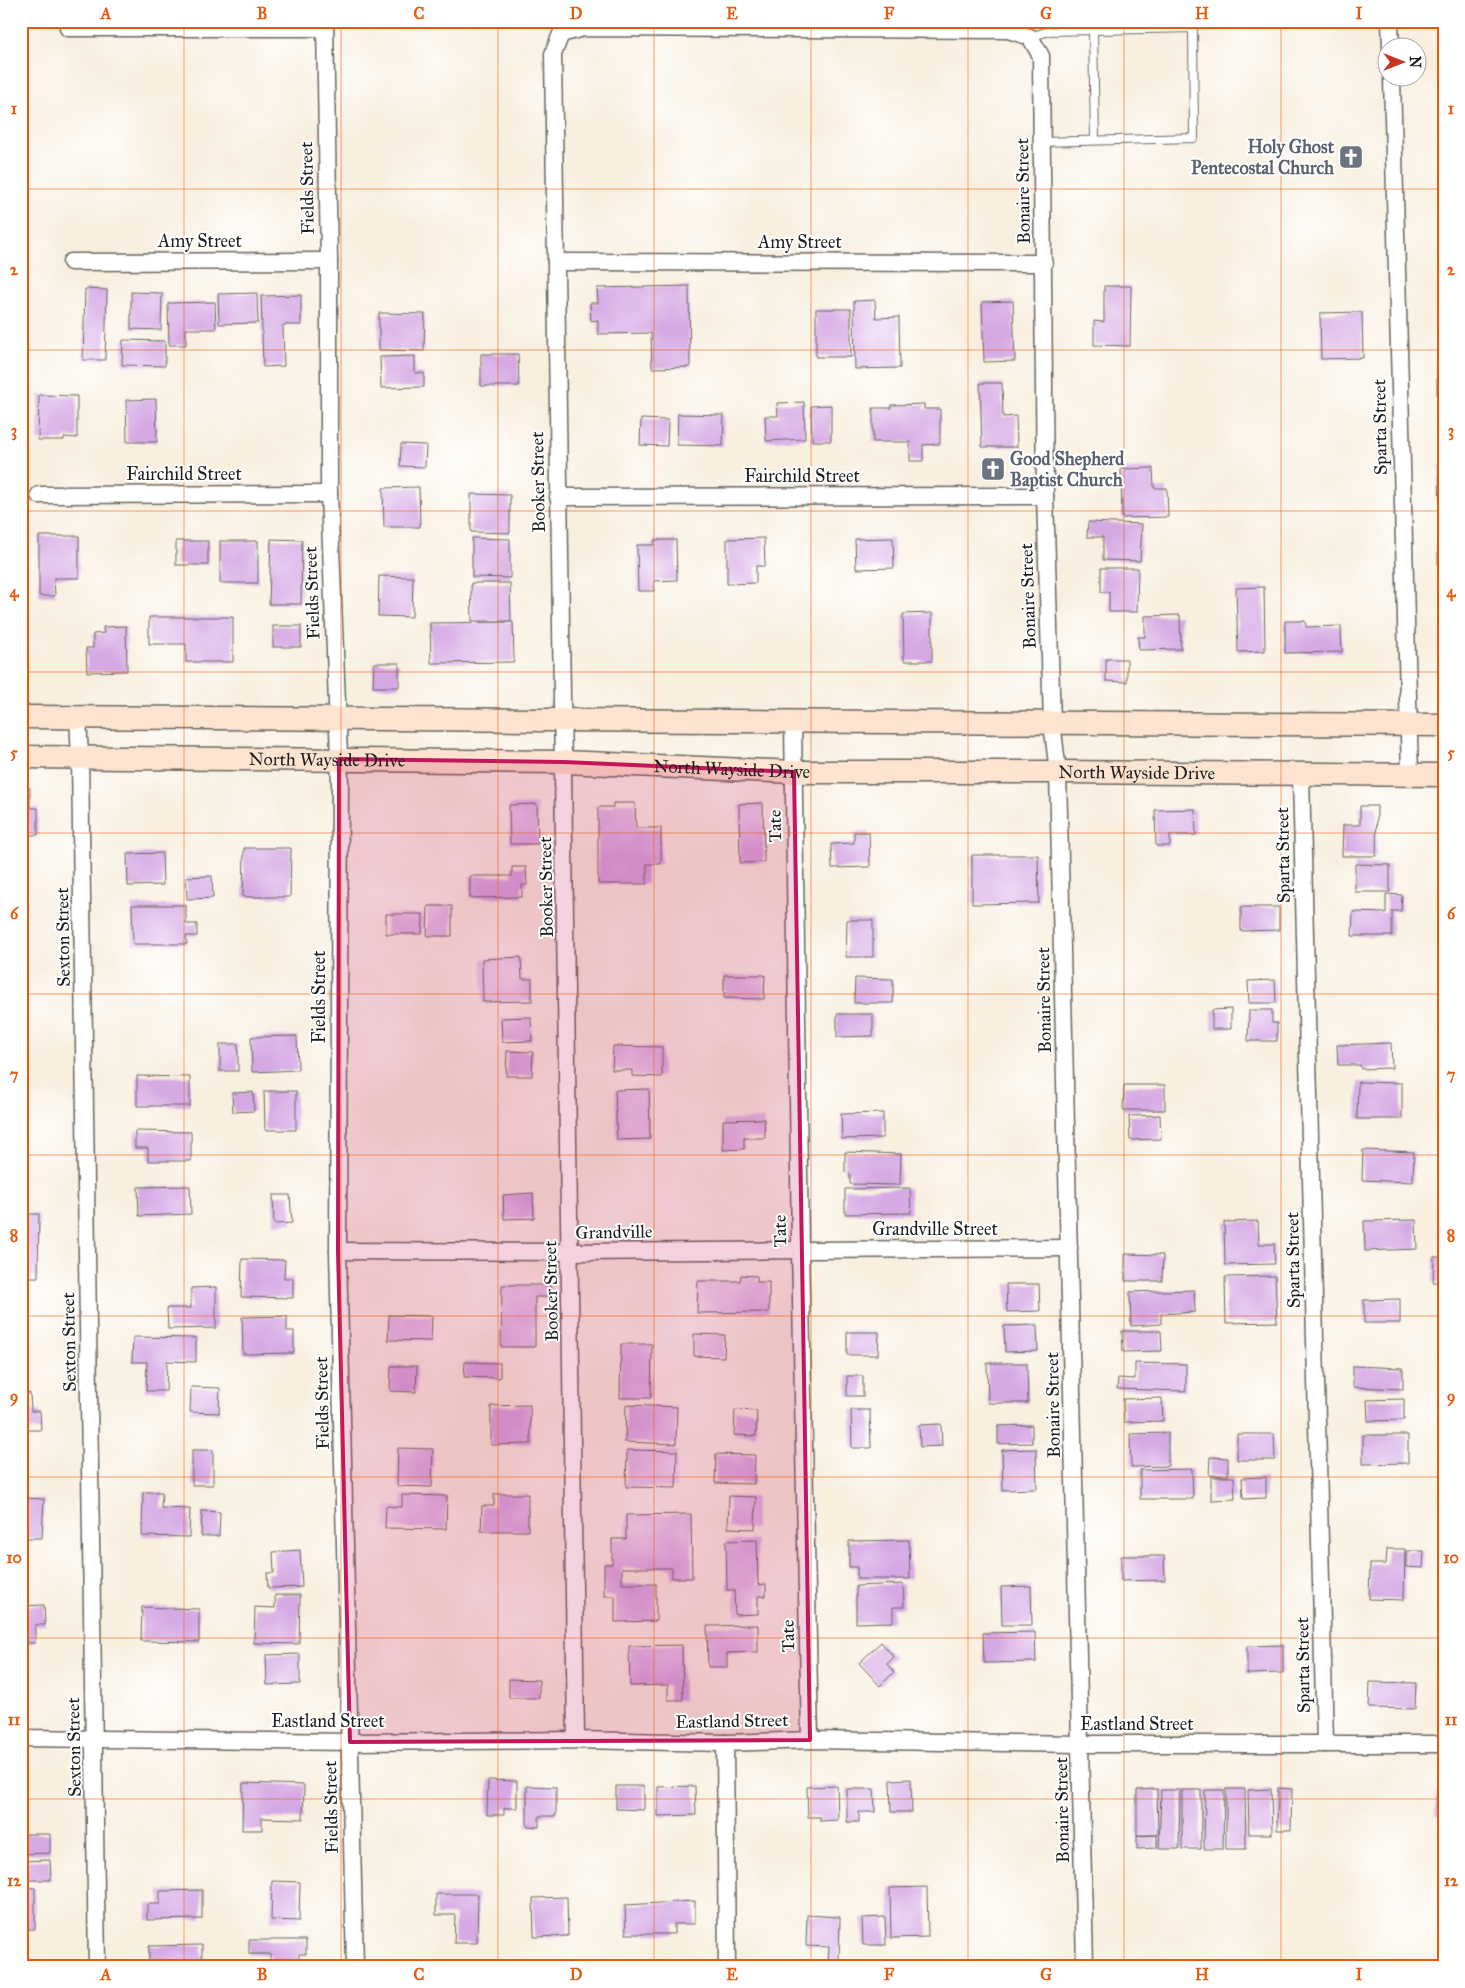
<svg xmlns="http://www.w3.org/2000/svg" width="1465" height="1988" font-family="'IM FELL Great Primer',serif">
  <rect width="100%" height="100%" fill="#fff"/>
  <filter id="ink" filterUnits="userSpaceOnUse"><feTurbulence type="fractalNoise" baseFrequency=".02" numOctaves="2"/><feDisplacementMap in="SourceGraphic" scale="10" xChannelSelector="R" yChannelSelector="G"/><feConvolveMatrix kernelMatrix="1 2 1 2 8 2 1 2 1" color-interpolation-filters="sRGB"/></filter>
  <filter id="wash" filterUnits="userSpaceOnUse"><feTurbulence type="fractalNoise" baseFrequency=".0096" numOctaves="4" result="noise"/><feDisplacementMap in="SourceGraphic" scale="20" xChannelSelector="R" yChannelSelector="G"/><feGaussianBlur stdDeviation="1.12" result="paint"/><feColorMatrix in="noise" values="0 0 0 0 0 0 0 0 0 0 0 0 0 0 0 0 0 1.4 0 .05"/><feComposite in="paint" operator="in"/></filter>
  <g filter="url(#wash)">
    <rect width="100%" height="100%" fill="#f8efdf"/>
    <g id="blocks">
      <g fill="#d5a9e4">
        <path d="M689,286L690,367L652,368L651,333L598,334V320L591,321L590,303H598L597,288Z"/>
        <path d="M1104,286H1131L1130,346L1094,345V321L1104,322Z"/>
        <path d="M85,289L107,290L105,360H83Z"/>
        <path d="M131,292L162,293L161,330L131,329Z"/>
        <path d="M257,293L258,323L219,324L218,294Z"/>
        <path d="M301,295V325H283L284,366L263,367L261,296Z"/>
        <path d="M875,300L876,318L899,317L900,368L855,369L854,301Z"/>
        <path d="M1013,301L1015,361L984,362L982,302Z"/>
        <path d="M215,302L216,329H186V345H169L168,303Z"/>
        <rect x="816" y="309" width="35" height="48"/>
        <path d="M1362,312L1363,358L1321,359L1320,313Z"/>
        <path d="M379,313L425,314L424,351L379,350Z"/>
        <path d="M123,340L165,341V366L122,365Z"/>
        <path d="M481,354H518L519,386H481Z"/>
        <path d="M415,356V373H424V387L381,388L380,357Z"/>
        <rect x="1437" y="367" width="7" height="27"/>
        <path d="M980,383H1002L1003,417L1016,416L1017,447H982Z"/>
        <path d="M39,395L77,396V438L64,437V440H38Z"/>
        <path d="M156,399L157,442H127L126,400Z"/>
        <path d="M804,402L805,439L766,441L765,416H778L777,403Z"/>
        <path d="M924,404V409H940V444L923,445V461H910V442H873V408H891V405Z"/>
        <path d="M831,405V441H812L811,406Z"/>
        <path d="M678,414L724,415L723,446L677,445Z"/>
        <path d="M641,419L668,420L667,446L640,445Z"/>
        <path d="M401,444L426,445L425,467L400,466Z"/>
        <path d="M1439,465H1444V523H1440Z"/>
        <path d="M1153,468L1154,488H1167L1168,517L1122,518L1121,469Z"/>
        <path d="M419,487L420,527H384L383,488Z"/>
        <path d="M471,494L510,495V533L471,532Z"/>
        <path d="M1088,522L1142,524L1140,561L1103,560V537H1087Z"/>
        <path d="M39,536H79V578H54L55,596H39Z"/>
        <path d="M472,538L510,539V578L472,577Z"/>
        <path d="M764,538L765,566H756V583L727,584V539Z"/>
        <path d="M893,538L894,568L856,569L855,539Z"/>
        <path d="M271,539L302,540L301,604H269Z"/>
        <path d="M654,540H676L677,580L654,581V591H638L637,545H654Z"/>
        <rect x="1438" y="540" width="6" height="24"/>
        <rect x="176" y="541" width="32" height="24"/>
        <rect x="220" y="541" width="38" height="42"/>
        <path d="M1101,568H1138L1137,612H1109V592H1101Z"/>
        <path d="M379,576L413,577L412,617L378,616Z"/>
        <path d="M471,583H510L511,621H472Z"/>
        <path d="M1264,587L1265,651L1238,652L1236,588Z"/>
        <path d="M932,613V661H904L903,614Z"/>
        <path d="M1180,615L1181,649L1139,650L1138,637H1145V616Z"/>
        <path d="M149,617H233V662H186V644H149Z"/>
        <path d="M1285,621H1305L1306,627L1341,626L1342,652L1285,653Z"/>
        <path d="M513,622L514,662L431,663L430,623Z"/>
        <path d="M126,626L127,671L87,672L86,648H93V634L104,633L103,627Z"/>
        <rect x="273" y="626" width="28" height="21"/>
        <path d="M1106,659H1127V682L1106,681Z"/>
        <path d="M374,663H399V687H373Z"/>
        <path d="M21,788H30V808H38V835H21Z"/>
        <path d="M613,803H635L636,828H661V864H647V884H598V807H613Z"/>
        <path d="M763,803L764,862L740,863L739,804Z"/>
        <path d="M537,804L538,844H510L509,805Z"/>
        <path d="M1360,806H1377L1376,856H1342L1343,825H1360Z"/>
        <path d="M1195,809L1196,835H1170V846H1156L1155,810Z"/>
        <path d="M854,832H869L870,867L832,868L831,844L854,843Z"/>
        <path d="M244,848H291L290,897H243Z"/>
        <path d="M162,853L163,885L128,886L127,854Z"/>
        <path d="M972,855H1038L1039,903L972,904Z"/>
        <path d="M1355,864L1390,865V892H1355Z"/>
        <path d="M512,867H526L527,885H522V897L470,898V876H512Z"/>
        <path d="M212,876L213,898L187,899L186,877Z"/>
        <path d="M1386,894L1402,895L1401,911H1392V936H1352L1353,912L1386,913Z"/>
        <path d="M132,905H186V924H197V936H186L187,944H133Z"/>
        <path d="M428,906H452V936H427Z"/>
        <path d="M1241,907H1279V930L1241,931Z"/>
        <path d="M386,914H423L422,934H386Z"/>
        <path d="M847,920H873V957H846Z"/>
        <path d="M521,957L522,979H532V1001L483,1002L482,959Z"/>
        <path d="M724,975H765L764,999L724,998Z"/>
        <path d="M855,978L893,979V1003H854Z"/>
        <path d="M1275,980L1276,1003H1249L1248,981Z"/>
        <path d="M1231,1009V1029H1212V1010Z"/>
        <path d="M1249,1010H1272V1023H1277V1041H1248Z"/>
        <path d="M837,1014H873V1036L837,1037Z"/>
        <path d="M531,1017L532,1041L502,1042L501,1018Z"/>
        <path d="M297,1036L298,1070L252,1072L251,1037Z"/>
        <path d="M1391,1043L1392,1068L1361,1069L1360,1065H1338L1337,1045Z"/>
        <rect x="220" y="1044" width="18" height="27"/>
        <path d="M613,1046L662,1047V1077L632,1076V1070H612Z"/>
        <path d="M507,1051L533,1052L532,1076H506Z"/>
        <path d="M137,1076L190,1077V1106H137Z"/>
        <path d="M1358,1082L1402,1083V1119H1357Z"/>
        <path d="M1124,1085H1165V1110H1123Z"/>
        <path d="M649,1089L650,1139L617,1140L615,1090Z"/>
        <path d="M264,1091H296V1130H265Z"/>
        <path d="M253,1092L254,1111L233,1112L232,1093Z"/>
        <path d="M883,1113V1138L842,1139L841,1114Z"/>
        <path d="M1160,1115L1161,1139L1130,1140L1129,1116Z"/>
        <path d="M764,1119L765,1138H744V1149L723,1150V1120Z"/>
        <path d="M135,1131L191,1132V1161H148V1148H135Z"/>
        <path d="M1363,1150L1414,1152L1413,1182L1362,1180Z"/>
        <path d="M845,1152L901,1154L900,1185L850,1184V1173L845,1172Z"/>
        <path d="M190,1186L191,1214L139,1216L138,1187Z"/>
        <path d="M910,1188L911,1213L845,1214V1189Z"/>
        <path d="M533,1193L534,1218L504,1219L503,1195Z"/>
        <path d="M273,1195H290L292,1223L274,1224Z"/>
        <path d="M21,1214H39L38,1277H21Z"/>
        <path d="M1416,1220L1417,1249L1365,1251L1364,1221Z"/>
        <path d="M1258,1221L1259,1244H1274L1275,1264L1225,1265L1224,1222Z"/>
        <path d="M1125,1254L1163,1255L1162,1281H1125Z"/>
        <path d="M1434,1257H1444V1282H1433Z"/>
        <path d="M242,1259L285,1260L284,1278H293V1298L241,1297Z"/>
        <path d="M741,1275L757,1276V1282H769V1312L697,1313L698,1281H740Z"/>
        <path d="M1275,1276L1277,1322L1226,1323L1225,1277Z"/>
        <path d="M1006,1284H1039L1040,1311L1007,1312Z"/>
        <path d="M502,1285H550V1297H535V1347H501Z"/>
        <path d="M216,1287V1328L168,1329L167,1308H191V1288Z"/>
        <path d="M1194,1290L1195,1312L1161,1314V1324L1131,1326L1130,1292Z"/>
        <path d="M1400,1299V1323H1364V1300Z"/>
        <path d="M389,1315L432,1316L431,1341L388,1340Z"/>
        <path d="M287,1316V1331H294V1353L243,1354L242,1317Z"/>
        <path d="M1037,1325L1038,1351L1005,1352L1004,1326Z"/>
        <path d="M1122,1331H1161L1162,1351L1123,1352Z"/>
        <path d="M847,1332H879L878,1355H847Z"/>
        <path d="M694,1334L725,1335L724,1357L694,1356Z"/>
        <path d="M133,1337L196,1338V1362L167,1361L166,1391H146L147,1362H132Z"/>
        <path d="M621,1344H652L651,1398H620Z"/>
        <path d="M465,1362L500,1363V1378L464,1377Z"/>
        <path d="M987,1363H1027L1028,1403H988Z"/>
        <path d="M1135,1363L1186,1364V1391L1117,1389L1118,1378L1135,1379Z"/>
        <path d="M391,1366H417L416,1392L390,1391Z"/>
        <path d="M1353,1366L1403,1368V1389L1353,1387Z"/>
        <rect x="847" y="1376" width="16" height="20"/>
        <path d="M191,1387L220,1388L219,1413L190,1412Z"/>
        <path d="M30,1393L31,1411H40L41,1430H21V1394Z"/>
        <path d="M1162,1398L1163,1421L1124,1422L1123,1399Z"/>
        <path d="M1404,1399V1420L1368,1421L1367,1400Z"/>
        <path d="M530,1405L531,1444L491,1445V1406Z"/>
        <path d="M626,1405L677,1407L676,1444L625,1442Z"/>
        <path d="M735,1410L757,1411L756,1436L734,1435Z"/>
        <path d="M851,1410H870L871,1448H852Z"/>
        <path d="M941,1424L942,1446L920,1447L919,1425Z"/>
        <path d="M1032,1425V1443L998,1444V1426Z"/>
        <path d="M1168,1433V1466L1131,1467L1130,1434Z"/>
        <path d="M1237,1434H1274L1275,1460H1237Z"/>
        <path d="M1363,1435H1408V1463L1363,1464Z"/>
        <path d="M398,1448L433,1449L432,1487L397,1486Z"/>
        <path d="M1036,1449L1037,1489L1003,1490L1002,1450Z"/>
        <rect x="192" y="1450" width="21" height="35"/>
        <path d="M627,1450L677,1451L676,1488L626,1487Z"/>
        <path d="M716,1454L755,1455L754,1484L715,1483Z"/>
        <path d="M1210,1457L1228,1458V1476L1209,1475Z"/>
        <path d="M1192,1469L1193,1499H1140V1470Z"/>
        <path d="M1211,1477H1234L1235,1499L1211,1500Z"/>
        <path d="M1266,1477V1498L1243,1499L1242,1478Z"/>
        <path d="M143,1492H162L161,1508L190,1509L189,1537L142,1536Z"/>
        <path d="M494,1494H528V1531H481L482,1506H494Z"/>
        <path d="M402,1495L447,1496L446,1529L385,1528L386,1506L402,1507Z"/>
        <path d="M729,1496L756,1497L755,1529L728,1528Z"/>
        <path d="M21,1498L44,1499L42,1538H21Z"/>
        <path d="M202,1511L220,1512L219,1536H201Z"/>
        <path d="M691,1514L692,1578H672V1568H622V1584H656V1621L615,1622V1596H604V1564H612V1539H626V1515Z"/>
        <path d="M757,1540L758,1585L766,1584V1596H758V1614L735,1615L734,1590H727L726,1541Z"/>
        <path d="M909,1540L910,1579H857V1567H849V1541Z"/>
        <path d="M1387,1549H1405L1404,1600L1369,1599L1370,1564H1386Z"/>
        <path d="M300,1550L302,1587L268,1588L267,1573H274L273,1552Z"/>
        <path d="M1406,1551H1424L1423,1568L1406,1567Z"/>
        <path d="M1121,1556H1164L1165,1580L1121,1581Z"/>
        <path d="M903,1584L904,1607H893V1622L856,1623V1586Z"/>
        <path d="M1031,1586L1032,1625H1002L1001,1587Z"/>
        <path d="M275,1595H300L299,1644L254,1643L255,1607L275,1608Z"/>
        <path d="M44,1605L45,1625H35V1643H21V1606Z"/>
        <path d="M142,1607L199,1609V1642L141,1641Z"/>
        <path d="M758,1625V1652L727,1653V1667H708L707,1626Z"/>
        <path d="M1035,1632L1036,1662L984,1663L983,1633Z"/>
        <path d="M881,1642L894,1657L887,1664L894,1672L880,1686L859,1663Z"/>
        <path d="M682,1645L683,1700H668V1685L630,1686L629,1646Z"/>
        <path d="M1283,1645V1673L1247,1674V1646Z"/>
        <path d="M300,1654V1684L267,1685L266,1655Z"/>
        <path d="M509,1679L539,1680V1698H509Z"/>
        <path d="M1370,1682L1416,1683L1415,1709L1369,1708Z"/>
        <path d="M911,1779L912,1812H891L890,1780Z"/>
        <path d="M488,1780L517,1781V1808H504V1815H487Z"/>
        <path d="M243,1783L304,1785L303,1819L262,1818V1830H242Z"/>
        <path d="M527,1786L556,1787V1816H539V1827L527,1826Z"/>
        <path d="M616,1786H644V1810L616,1809Z"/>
        <path d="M695,1786L696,1815L658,1816V1787Z"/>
        <path d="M837,1786L838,1820L820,1821V1817H808L807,1787Z"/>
        <path d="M1278,1788L1292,1789L1291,1830H1277Z"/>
        <path d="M847,1789H874L875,1812H859V1822H847Z"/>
        <path d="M1157,1789L1158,1835H1137V1790Z"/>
        <path d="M1226,1789H1245L1246,1849H1226Z"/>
        <path d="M1271,1789L1272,1834H1249L1248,1790Z"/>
        <path d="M1161,1790H1180L1179,1849H1159Z"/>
        <rect x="1182" y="1790" width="19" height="59"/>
        <path d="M1205,1790H1224L1223,1849H1204Z"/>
        <path d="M1437,1790L1444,1791V1816H1436Z"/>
        <path d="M21,1834H50V1853L21,1854Z"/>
        <path d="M1157,1835V1848L1137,1849V1836Z"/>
        <path d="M50,1860L51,1880H21V1861Z"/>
        <path d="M272,1881L300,1882L299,1921L271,1920Z"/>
        <path d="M21,1887L35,1888V1929H21Z"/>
        <path d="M927,1887L928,1937L891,1938L890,1888Z"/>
        <path d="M202,1890V1919L147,1920V1904H160V1891Z"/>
        <path d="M436,1894H478L477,1943H454L455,1915H436Z"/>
        <path d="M567,1897L568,1936L534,1937L533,1898Z"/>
        <path d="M695,1901V1924H674V1934H626L625,1905Z"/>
        <path d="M807,1915L840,1917L839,1961L828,1960L829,1947L806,1946Z"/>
        <path d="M885,1917L886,1945H863L862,1918Z"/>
        <path d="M249,1940H306V1954H299V1967H270V1954H249Z"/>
        <path d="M202,1945V1967H149V1946Z"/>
      </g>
    </g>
  </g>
  <g filter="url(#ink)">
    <use href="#blocks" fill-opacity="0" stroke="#696660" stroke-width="1"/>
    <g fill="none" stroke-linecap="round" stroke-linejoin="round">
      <defs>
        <g id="service">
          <path d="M1093,30L1095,140"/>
          <path d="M1030,37L1049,31L1193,28L1194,138L1041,142"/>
        </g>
        <g id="minor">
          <path d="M325,21L329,261V494L340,782L338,1251L355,1967"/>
          <path d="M1390,21L1391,48"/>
          <path d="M68,28H325"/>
          <path d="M1392,78L1410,775"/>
          <path d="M71,262L329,261"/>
          <path d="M556,262L1044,263"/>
          <path d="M39,495L329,494"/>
          <path d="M558,497L1045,496"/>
          <path d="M78,717L80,757L97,1967"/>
          <path d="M793,721L800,1249L810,1740"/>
          <path d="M1301,775L1325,1744"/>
          <path d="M338,1251L571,1252L1069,1248"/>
          <path d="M21,1738L350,1742L576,1740L725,1743L810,1740L1081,1744H1444"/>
          <path d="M576,1740C570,1178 560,616 553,54L561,34L583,28L1008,30L1030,37L1041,56L1045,496L1052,723L1058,772L1085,1967"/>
          <path d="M725,1743L727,1967"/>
        </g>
        <g id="secondary">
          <path d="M21,717L1444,725"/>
          <path id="s1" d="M21,757L564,762L794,772H1058L1444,775"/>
        </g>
      </defs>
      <use href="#service" stroke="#696660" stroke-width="10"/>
      <use href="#minor" stroke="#696660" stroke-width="19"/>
      <use href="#secondary" stroke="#696660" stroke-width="25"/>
      <use href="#service" stroke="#fff" stroke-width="8"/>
      <use href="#minor" stroke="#fff" stroke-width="16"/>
      <use href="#secondary" stroke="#fde4d0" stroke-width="22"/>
    </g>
  </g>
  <path fill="#c2185b" fill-opacity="0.2" stroke="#c2185b" stroke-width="4" stroke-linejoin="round" d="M339,759L564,762L794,772L810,1740L350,1742L338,1251Z"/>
  <path fill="none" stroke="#e8590c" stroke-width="1" stroke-opacity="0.55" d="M184,21V1967M341,21V1967M498,21V1967M654,21V1967M811,21V1967M968,21V1967M1124,21V1967M1281,21V1967M21,189H1444M21,350H1444M21,511H1444M21,672H1444M21,833H1444M21,994H1444M21,1155H1444M21,1316H1444M21,1477H1444M21,1638H1444M21,1799H1444"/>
  <defs>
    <symbol id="church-square" viewBox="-11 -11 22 22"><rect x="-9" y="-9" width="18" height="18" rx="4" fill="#6b7280" stroke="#fff"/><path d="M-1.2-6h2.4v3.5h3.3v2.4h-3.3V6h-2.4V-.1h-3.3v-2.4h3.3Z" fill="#fff"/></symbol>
  </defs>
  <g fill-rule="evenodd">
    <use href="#church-square" x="1337" y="143" width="28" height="28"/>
    <use href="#church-square" x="979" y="455" width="28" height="28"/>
  </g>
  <g text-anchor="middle" stroke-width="4" stroke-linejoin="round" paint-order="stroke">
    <g font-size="18" font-weight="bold" fill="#5b616d" stroke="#fff" text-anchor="end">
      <text x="1334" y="153">Holy Ghost<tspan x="1334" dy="21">Pentecostal Church</tspan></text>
      <text x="1010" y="465" text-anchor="start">Good Shepherd<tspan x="1010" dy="21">Baptist Church</tspan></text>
    </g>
    <g font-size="18" fill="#1c1c1c" stroke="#fff">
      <text transform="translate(307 188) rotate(-91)" y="6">Fields Street</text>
      <text transform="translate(1023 191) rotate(-91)" y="6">Bonaire Street</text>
      <text x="200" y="247">Amy Street</text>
      <text x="800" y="248">Amy Street</text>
      <text transform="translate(1380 427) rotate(-91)" y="6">Sparta Street</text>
      <text x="184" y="480">Fairchild Street</text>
      <text x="802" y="482">Fairchild Street</text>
      <text transform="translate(538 482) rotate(-91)" y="6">Booker Street</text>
      <text transform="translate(312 593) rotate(-92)" y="6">Fields Street</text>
      <text transform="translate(1028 596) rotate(-92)" y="6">Bonaire Street</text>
      <text dy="6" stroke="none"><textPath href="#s1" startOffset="306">North Wayside Drive</textPath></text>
      <text dy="6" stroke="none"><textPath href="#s1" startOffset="711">North Wayside Drive</textPath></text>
      <text dy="6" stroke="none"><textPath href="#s1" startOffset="1116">North Wayside Drive</textPath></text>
      <text transform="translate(775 826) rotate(-91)" y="6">Tate</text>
      <text transform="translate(1283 855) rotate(-91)" y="6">Sparta Street</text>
      <text transform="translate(546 887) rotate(-91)" y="6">Booker Street</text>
      <text transform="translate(63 937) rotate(-91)" y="6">Sexton Street</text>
      <text transform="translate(319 997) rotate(-90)" y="6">Fields Street</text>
      <text transform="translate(1044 1000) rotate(-91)" y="6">Bonaire Street</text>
      <text x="935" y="1235">Grandville Street</text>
      <text transform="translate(780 1231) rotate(-91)" y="6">Tate</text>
      <text transform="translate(614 1232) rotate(-1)" y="6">Grandville</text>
      <text transform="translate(1293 1260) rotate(-91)" y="6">Sparta Street</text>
      <text transform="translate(551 1291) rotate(-91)" y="6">Booker Street</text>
      <text transform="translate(69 1342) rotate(-91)" y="6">Sexton Street</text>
      <text transform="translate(322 1403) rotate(-91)" y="6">Fields Street</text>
      <text transform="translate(1053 1405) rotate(-91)" y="6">Bonaire Street</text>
      <text transform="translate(788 1636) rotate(-91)" y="6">Tate</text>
      <text transform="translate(1303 1665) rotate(-91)" y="6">Sparta Street</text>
      <text x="328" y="1727">Eastland Street</text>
      <text transform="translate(732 1721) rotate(-1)" y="6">Eastland Street</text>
      <text x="1137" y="1730">Eastland Street</text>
      <text transform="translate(74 1747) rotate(-91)" y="6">Sexton Street</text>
      <text transform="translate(331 1807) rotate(-91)" y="6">Fields Street</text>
      <text transform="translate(1062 1810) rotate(-91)" y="6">Bonaire Street</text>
    </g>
  </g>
  <rect width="1465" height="1988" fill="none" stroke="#fff" stroke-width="55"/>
  <g transform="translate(1402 62) rotate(90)"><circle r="24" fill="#ffffff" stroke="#a4a4a4"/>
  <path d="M0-4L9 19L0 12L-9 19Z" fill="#c8321e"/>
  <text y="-8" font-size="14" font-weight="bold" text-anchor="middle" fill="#1c1c1c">N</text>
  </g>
  <rect x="28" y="28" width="1410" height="1932" fill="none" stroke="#e8590c" stroke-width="2"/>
  <g font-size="16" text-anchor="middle" font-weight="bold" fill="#e8590c">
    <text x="106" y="19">A</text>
    <text x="262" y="19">B</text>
    <text x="419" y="19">C</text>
    <text x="576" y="19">D</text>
    <text x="732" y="19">E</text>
    <text x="889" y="19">F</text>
    <text x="1046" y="19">G</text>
    <text x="1202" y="19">H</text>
    <text x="1359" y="19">I</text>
    <text x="14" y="114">1</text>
    <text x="1451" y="114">1</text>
    <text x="14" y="275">2</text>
    <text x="1451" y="275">2</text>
    <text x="14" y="436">3</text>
    <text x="1451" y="436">3</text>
    <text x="14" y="597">4</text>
    <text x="1451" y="597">4</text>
    <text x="14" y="758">5</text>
    <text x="1451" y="758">5</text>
    <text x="14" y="919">6</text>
    <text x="1451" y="919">6</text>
    <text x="14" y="1080">7</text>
    <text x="1451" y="1080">7</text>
    <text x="14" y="1241">8</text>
    <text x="1451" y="1241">8</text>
    <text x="14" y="1402">9</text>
    <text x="1451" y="1402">9</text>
    <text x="14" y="1563">10</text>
    <text x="1451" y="1563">10</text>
    <text x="14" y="1725">11</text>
    <text x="1451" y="1725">11</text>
    <text x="14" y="1886">12</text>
    <text x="1451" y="1886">12</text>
    <text x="106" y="1980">A</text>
    <text x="262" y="1980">B</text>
    <text x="419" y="1980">C</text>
    <text x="576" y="1980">D</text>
    <text x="732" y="1980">E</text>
    <text x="889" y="1980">F</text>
    <text x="1046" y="1980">G</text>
    <text x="1202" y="1980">H</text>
    <text x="1359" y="1980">I</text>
  </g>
</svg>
